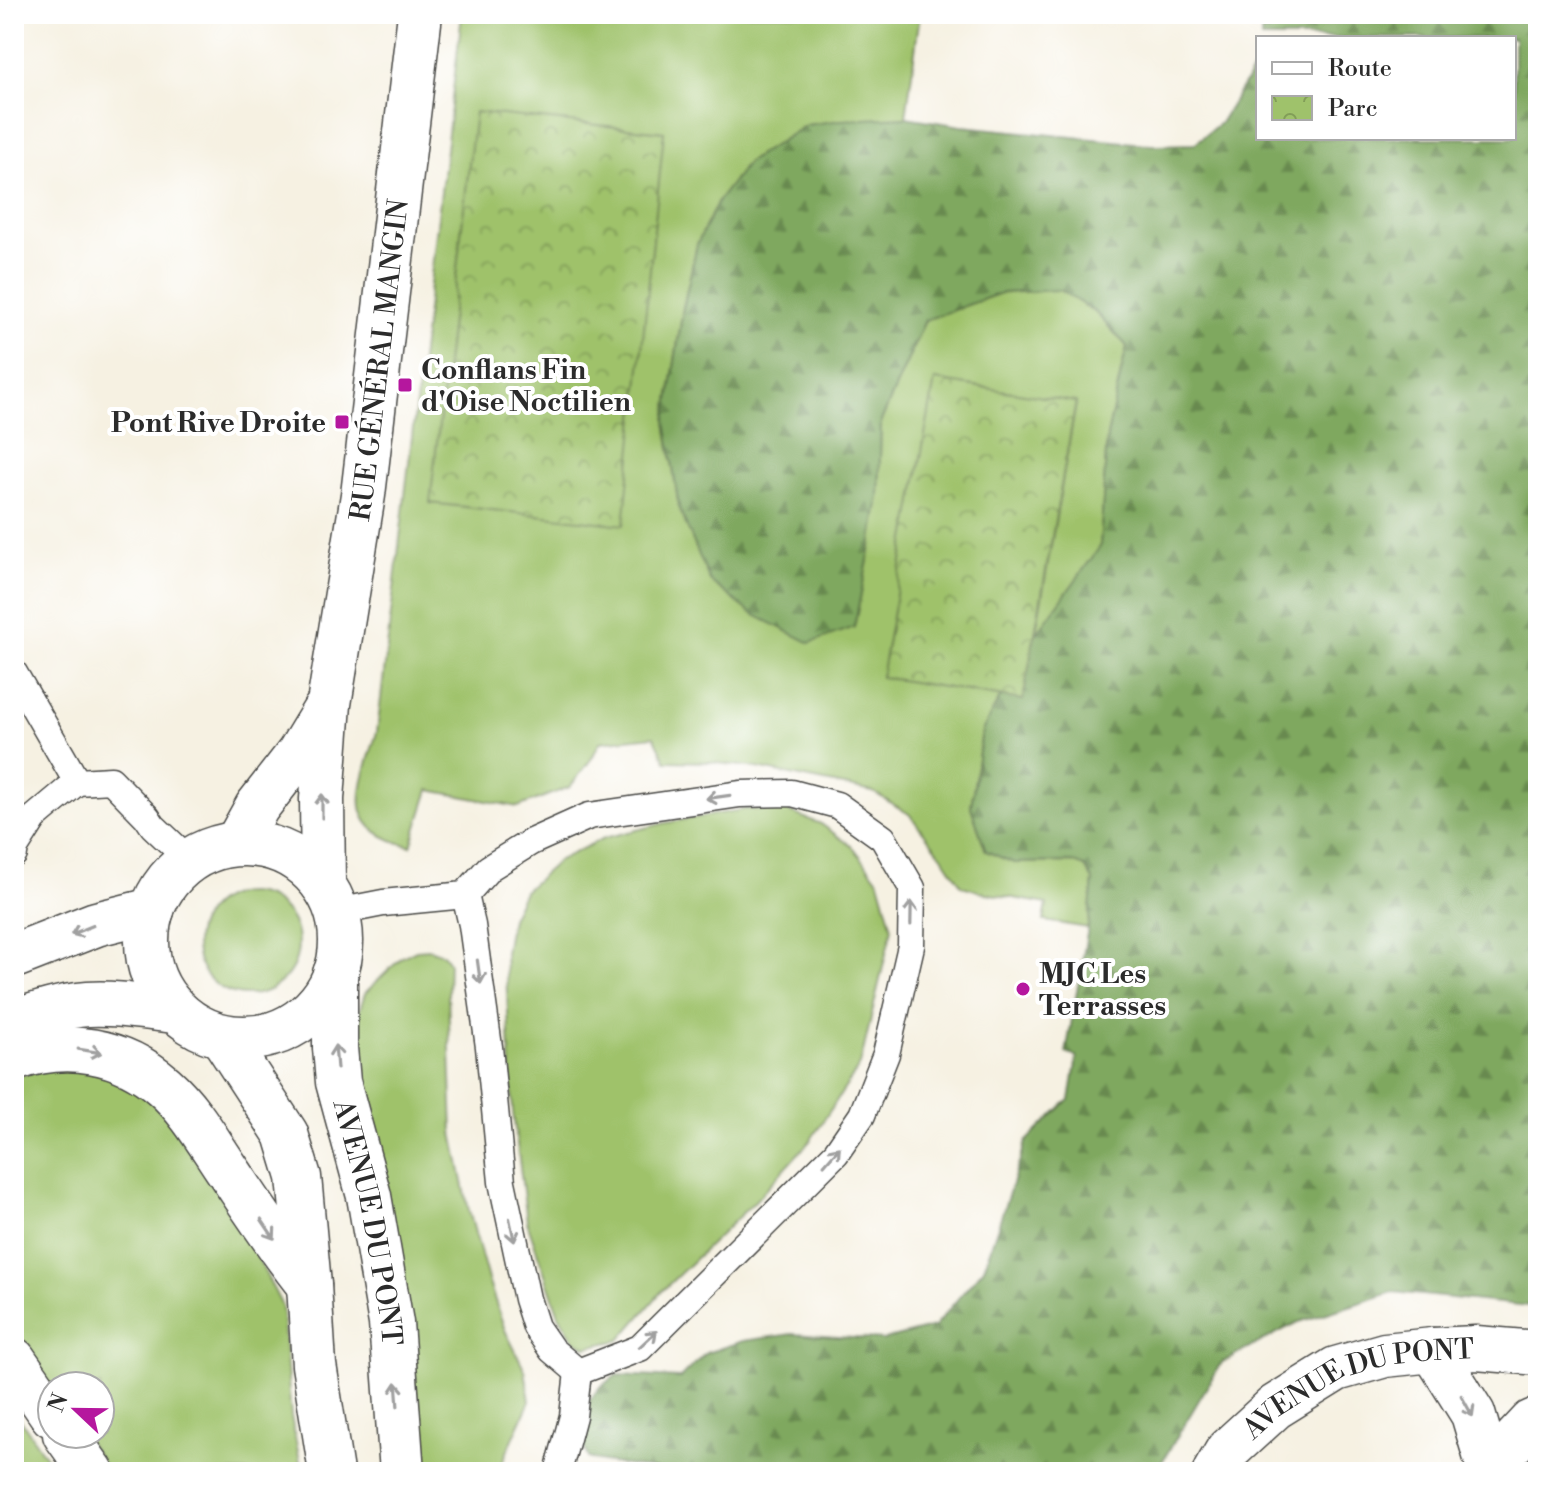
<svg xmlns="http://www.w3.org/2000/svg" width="1552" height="1486" font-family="'Libre Bodoni',serif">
  <defs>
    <pattern id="forest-firs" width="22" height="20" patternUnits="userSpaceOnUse" patternTransform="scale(2)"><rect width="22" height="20" fill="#7fa85f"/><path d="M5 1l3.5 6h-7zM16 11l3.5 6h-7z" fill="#68894f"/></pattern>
    <pattern id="park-crowns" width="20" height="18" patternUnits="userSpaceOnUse" patternTransform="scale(2)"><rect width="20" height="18" fill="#9fc26b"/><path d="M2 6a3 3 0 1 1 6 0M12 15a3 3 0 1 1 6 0" fill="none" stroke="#829e58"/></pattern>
  </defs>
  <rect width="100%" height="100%" fill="#fff"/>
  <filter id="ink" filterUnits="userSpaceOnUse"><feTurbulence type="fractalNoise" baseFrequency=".0125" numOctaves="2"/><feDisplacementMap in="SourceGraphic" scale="16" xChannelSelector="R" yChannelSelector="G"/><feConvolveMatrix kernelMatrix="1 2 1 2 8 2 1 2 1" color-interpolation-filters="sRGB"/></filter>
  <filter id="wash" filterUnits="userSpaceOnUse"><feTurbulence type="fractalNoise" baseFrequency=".006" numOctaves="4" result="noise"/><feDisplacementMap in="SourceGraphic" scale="32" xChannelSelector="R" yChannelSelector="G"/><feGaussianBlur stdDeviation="1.8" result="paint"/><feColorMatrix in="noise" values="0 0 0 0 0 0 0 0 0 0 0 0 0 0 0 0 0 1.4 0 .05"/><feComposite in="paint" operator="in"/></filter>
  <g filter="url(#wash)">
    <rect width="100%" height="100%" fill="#f6f1e2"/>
    <g fill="#9fc26b" stroke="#65764b" stroke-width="2">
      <path d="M462,14H920L906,117L806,125L748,162L718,201L697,244L683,308L666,421L679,508L854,627L871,546L879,496L881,421L925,320L1001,293L1060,290L1096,313L1127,346L1107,436L1100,547L1035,637L1076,403L881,676L1001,696L982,731L971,807L986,851L1014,863L1072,862L1085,867L1093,880L1088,928L1044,921L1047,904L985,893L962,886L943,857L909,814L873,792L757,768L710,762L666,761L654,736L600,742L592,758L570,787L518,807L429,790L411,846C338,830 361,786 377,732Z"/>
      <path d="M747,809L787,811L821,824L854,848L879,881L892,928L860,1065L810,1141L755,1201L662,1291L620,1340L587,1347L574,1340L559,1315L527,1222L513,1113L505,953L511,918L524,891L559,860L604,838L665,823Z"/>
      <circle cx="247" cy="944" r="51"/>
      <path d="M429,949L443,954L449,962L448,995L453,1133L469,1211L489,1283L505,1330L525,1370L530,1401L498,1472H419L352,1054L357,1018L365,993L402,957L416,950Z"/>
      <path d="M76,1061L158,1098L242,1227L282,1306L291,1416L302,1472H109L82,1434H100V1386H52V1393L14,1335V1077Z"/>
      <path d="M14,1410L56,1472H14Z"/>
    </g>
    <path fill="url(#forest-firs)" stroke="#556a45" stroke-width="2" d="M1262,14H1538V1307L1393,1292L1296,1323L1221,1363L1156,1472H675L603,1462L588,1458L582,1442L589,1401L600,1387L617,1375L680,1378L706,1353L743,1341L792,1334L884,1340L934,1327L984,1268L1026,1142L1063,1105L1070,1100L1077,1057L1066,1053L1088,928L1093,880L1085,867L1072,862L1014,863L986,851L971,807L982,731L1031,641L1100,547L1107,436L1127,346L1096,313L1060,290L1001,293L925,320L881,421L879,496L871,546L854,627L810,643L751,613L710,581L679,508L666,421L683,308L697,244L718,201L748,162L806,125L840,120L906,117L962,126L1155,145L1194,144L1220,123L1258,62V138H1514V38H1261Z"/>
    <g fill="url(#park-crowns)" stroke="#65764b" stroke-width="2">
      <path d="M475,112L664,132L624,525L430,503Z"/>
      <path d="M935,380L1076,402L1023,700L881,677Z"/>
    </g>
  </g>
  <g filter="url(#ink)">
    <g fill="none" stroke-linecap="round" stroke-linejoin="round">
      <defs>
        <g id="service">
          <path d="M14,673L77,782"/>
          <path d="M14,854L15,848L34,818L77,782L111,780L147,817L153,826L189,860"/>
          <path d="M465,895L472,925L489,1047L502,1182L527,1299L536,1327L552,1350L578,1372"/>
          <path d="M337,912L383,903L465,895L489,868L531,842L589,816L740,794L792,793L837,805L883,838L912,888L911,946L886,1054L862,1115L836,1153L640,1348L578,1372"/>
          <path d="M558,1472L573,1416L578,1372"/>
        </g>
        <g id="minor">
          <path d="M1433,1350L1473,1414L1489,1468"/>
          <path d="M1487,1472L1489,1468L1532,1422L1538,1420"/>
        </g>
        <g id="secondary">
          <path d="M237,843L257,807L299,753L325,710"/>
          <circle cx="244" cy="941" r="97"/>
          <path id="s1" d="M323,884L322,799L329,704L363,495L420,14"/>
          <path id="s2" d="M335,974V1048L338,1082L369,1196L391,1323L402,1472"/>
          <path d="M222,1036L286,1134L299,1177L309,1285L314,1365L331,1472"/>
          <path id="s3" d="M1215,1472L1228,1450L1275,1407L1336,1369L1385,1355L1433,1350L1476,1348L1538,1353"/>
        </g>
        <g id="primary">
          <path d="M14,956L96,924L152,910"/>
          <path d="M14,1022C38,1014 62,1006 88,1004C117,1002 147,1008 176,1011"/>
          <path d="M14,1059C66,1040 122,1049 164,1086C190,1109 208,1141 227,1169C254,1209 279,1248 309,1285"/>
          <path d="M14,1360L52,1415"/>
          <path d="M65,1434L92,1472"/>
        </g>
      </defs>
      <use href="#service" stroke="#494946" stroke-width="29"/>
      <use href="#minor" stroke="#494946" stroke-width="47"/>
      <use href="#secondary" stroke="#494946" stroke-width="47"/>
      <use href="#primary" stroke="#494946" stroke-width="47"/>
      <use href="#service" stroke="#fff" stroke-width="26"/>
      <use href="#minor" stroke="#fff" stroke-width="44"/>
      <use href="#secondary" stroke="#fff" stroke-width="44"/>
      <use href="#primary" stroke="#fff" stroke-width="44"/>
    </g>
    <defs><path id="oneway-shaft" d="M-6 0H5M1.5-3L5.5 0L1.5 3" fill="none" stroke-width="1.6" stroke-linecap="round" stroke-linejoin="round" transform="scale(2)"/></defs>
    <g stroke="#a0a0a0">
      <use href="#oneway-shaft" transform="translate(718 797) rotate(172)"/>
      <use href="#oneway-shaft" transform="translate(322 806) rotate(-90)"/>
      <use href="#oneway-shaft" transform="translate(911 913) rotate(-89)"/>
      <use href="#oneway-shaft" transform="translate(82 930) rotate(158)"/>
      <use href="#oneway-shaft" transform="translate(479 972) rotate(82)"/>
      <use href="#oneway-shaft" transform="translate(90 1051) rotate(9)"/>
      <use href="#oneway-shaft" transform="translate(336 1057) rotate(-95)"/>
      <use href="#oneway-shaft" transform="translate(832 1156) rotate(-49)"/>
      <use href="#oneway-shaft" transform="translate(268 1229) rotate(56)"/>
      <use href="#oneway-shaft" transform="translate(512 1230) rotate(78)"/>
      <use href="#oneway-shaft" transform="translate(648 1339) rotate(-43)"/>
      <use href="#oneway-shaft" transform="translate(397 1394) rotate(-94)"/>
      <use href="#oneway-shaft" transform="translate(1467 1406) rotate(61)"/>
    </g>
  </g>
  <g fill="#b5179e" stroke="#fff" stroke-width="3">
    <rect x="397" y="377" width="16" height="16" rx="4"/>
    <rect x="334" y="414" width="16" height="16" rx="4"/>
    <circle cx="1023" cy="989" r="8"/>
  </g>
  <g text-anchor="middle" stroke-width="8" stroke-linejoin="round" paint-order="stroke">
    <g font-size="28" fill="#2b2b2b" stroke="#fff">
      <text dy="10" stroke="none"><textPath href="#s1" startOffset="528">RUE GÉNÉRAL MANGIN</textPath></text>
      <text dy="10" stroke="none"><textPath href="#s2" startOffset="252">AVENUE DU PONT</textPath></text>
      <text dy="10" stroke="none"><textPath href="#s3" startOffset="176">AVENUE DU PONT</textPath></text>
    </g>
    <g font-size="28" font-weight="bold" fill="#2b2b2b" stroke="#fff" text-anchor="start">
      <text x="421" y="379">Conflans Fin<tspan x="421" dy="32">d'Oise Noctilien</tspan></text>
      <text x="326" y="432" text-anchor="end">Pont Rive Droite</text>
      <text x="1039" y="983">MJC Les<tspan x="1039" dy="32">Terrasses</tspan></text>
    </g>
  </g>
  <rect width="1552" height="1486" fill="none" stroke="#fff" stroke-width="48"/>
  <rect x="1256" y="36" width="260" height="104" fill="#ffffff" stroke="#aaaaaa" stroke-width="2"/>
  <rect x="1272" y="62" width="40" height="12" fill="#ffffff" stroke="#aaaaaa" stroke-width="2"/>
  <text x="1328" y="76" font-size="24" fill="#2b2b2b">Route</text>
  <rect x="1272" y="96" width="40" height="24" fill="url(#park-crowns)" stroke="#aaaaaa" stroke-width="2"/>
  <text x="1328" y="116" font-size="24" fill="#2b2b2b">Parc</text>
  <g transform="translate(76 1410) rotate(292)"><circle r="38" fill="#ffffff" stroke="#aaaaaa" stroke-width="2"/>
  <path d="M0-6L14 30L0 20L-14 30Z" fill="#b5179e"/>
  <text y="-12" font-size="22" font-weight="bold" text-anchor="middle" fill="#2b2b2b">N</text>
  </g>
</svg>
